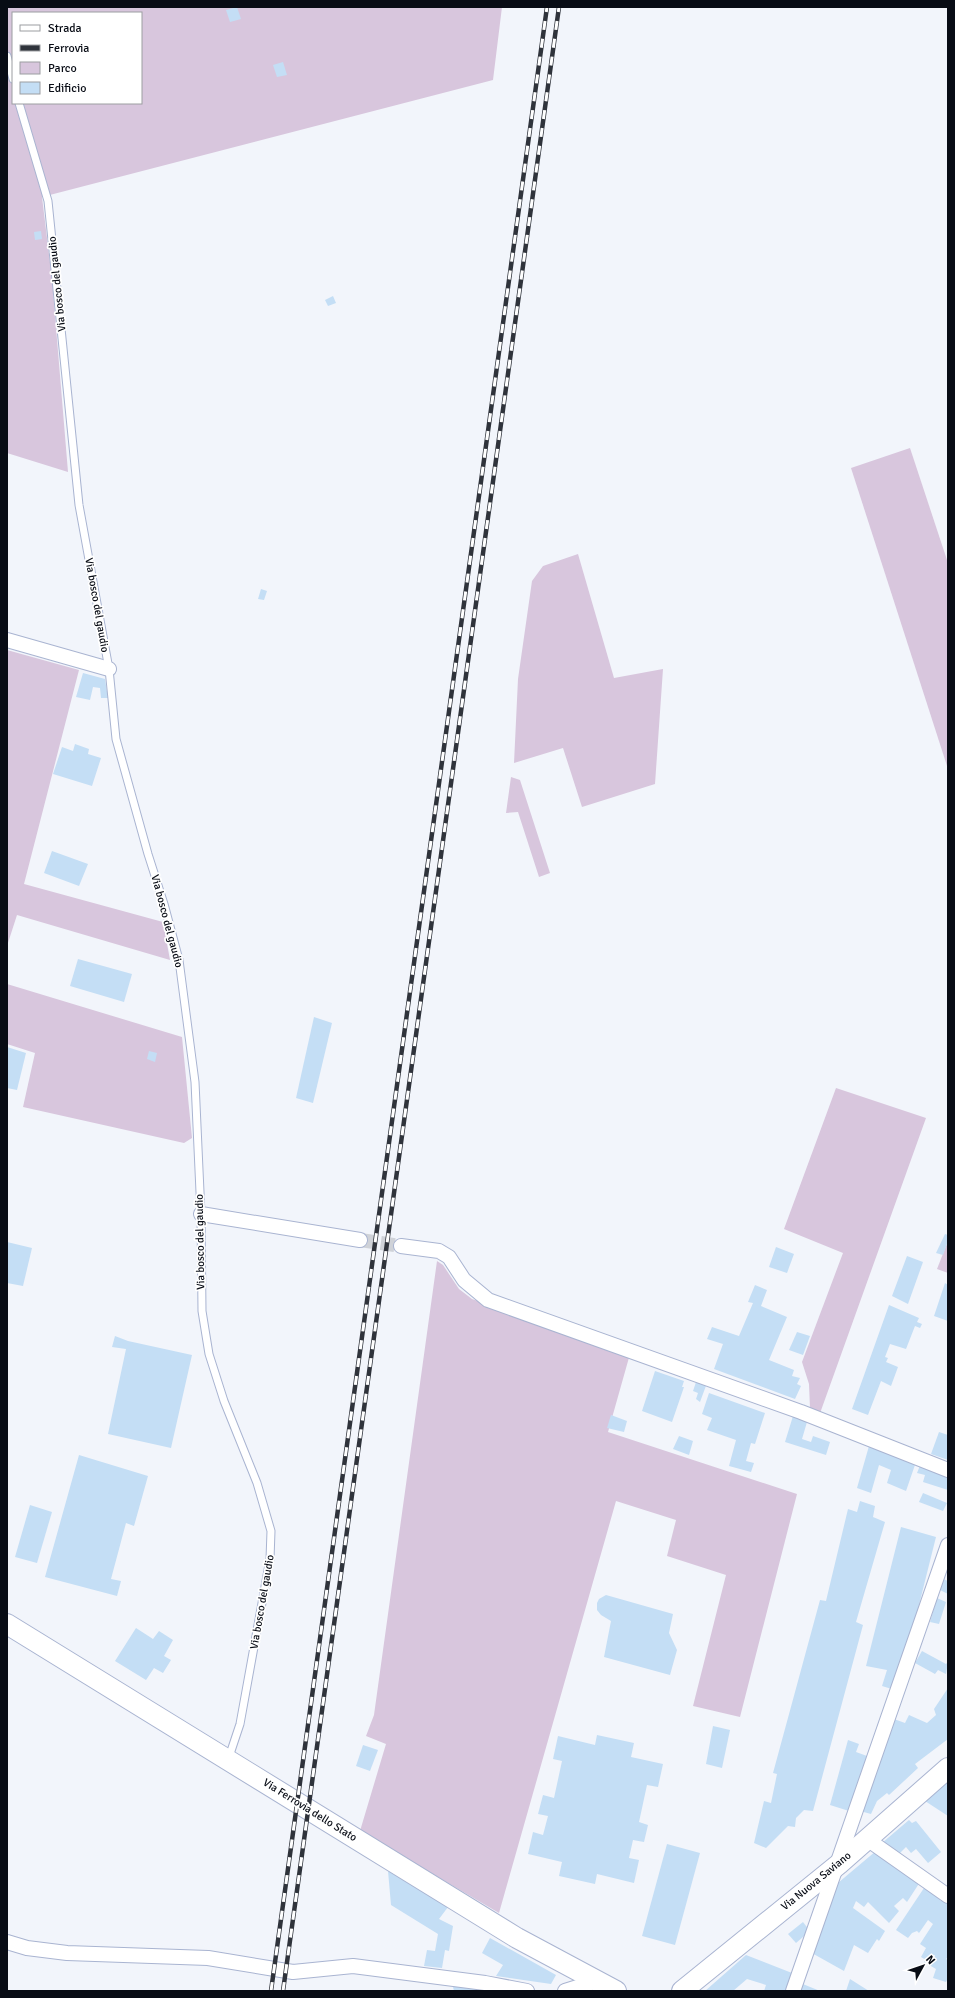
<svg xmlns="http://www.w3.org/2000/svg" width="955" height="1998" font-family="Signika,sans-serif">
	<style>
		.green { fill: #d8c6dd; fill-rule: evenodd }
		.building { fill: #c4def5 }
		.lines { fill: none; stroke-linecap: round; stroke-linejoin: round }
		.minor-tunnel { stroke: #cfd2d8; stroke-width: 14; stroke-dasharray: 14 7; stroke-linecap: butt }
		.service-casing { stroke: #a9b4d1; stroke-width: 9 }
		.minor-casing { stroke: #a9b4d1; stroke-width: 16 }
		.secondary-casing { stroke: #a9b4d1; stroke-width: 22 }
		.service { stroke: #fff; stroke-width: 7 }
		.minor { stroke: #fff; stroke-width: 14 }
		.secondary { stroke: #fff; stroke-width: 20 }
		.rail-casing { stroke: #2f333b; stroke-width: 4.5 }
		.rail { stroke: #fff; stroke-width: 3; stroke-dasharray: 9; stroke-linecap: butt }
		.labels { text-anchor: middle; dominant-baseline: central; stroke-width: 3.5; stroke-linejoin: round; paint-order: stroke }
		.street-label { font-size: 11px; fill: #080c15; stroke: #fff }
	</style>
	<rect width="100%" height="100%" fill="#f2f5fb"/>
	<g class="green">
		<path d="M7 7H502L493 80 42 197 52 279 68 472 7 453ZM13 13H141V103H13Z"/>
		<path d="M910 448 948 563V769L851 468Z"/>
		<path d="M578 554 614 678 663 669 655 784 582 807 563 748 514 763 518 679 532 581 543 566Z"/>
		<path d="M7 650 79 670 24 884 163 922 170 960 17 915 7 946Z"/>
		<path d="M511 777 520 780 550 873 539 877 518 812 506 813Z"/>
		<path d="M7 984 182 1037 192 1138 184 1143 23 1107 35 1053 7 1044Z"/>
		<path d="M836 1088 926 1118 819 1416 812 1412 810 1408 809 1384 802 1362 843 1253 784 1229Z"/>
		<path d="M948 1241V1273L937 1269Z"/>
		<path d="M437 1261 443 1265 459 1289 472 1299 630 1354 608 1432 797 1494 740 1717 693 1706 726 1575 667 1556 676 1520 616 1501 499 1913 360 1831 386 1744 366 1736 374 1715Z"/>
	</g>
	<g class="building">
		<path d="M237 7 241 19 230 22 226 10Z"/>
		<path d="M283 62 287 75 277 77 273 65Z"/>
		<path d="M41 231 42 239 35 240 34 232Z"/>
		<path d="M333 296 336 303 328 306 325 300Z"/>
		<path d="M261 589 267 591 264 600 258 599Z"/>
		<path d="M83 673 105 679 108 698H101L100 688 93 687 90 700 76 697Z"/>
		<path d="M75 744 89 749 88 754 101 758 92 786 53 774 62 747 73 751Z"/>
		<path d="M52 851 88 864 79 886 44 873Z"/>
		<path d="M78 959 132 974 124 1002 70 986Z"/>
		<path d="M314 1017 332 1023 313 1103 296 1098Z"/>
		<path d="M7 1047 26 1053 17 1090 7 1088Z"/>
		<path d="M149 1051 157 1053 155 1062 147 1059Z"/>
		<path d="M945 1234 948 1235V1241L943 1255 936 1253Z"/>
		<path d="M7 1242 32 1248 23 1286 7 1283Z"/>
		<path d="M776 1247 794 1254 787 1273 769 1267Z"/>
		<path d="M907 1256 923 1262 908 1304 892 1296Z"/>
		<path d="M945 1283 948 1285V1321L934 1316Z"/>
		<path d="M755 1285 767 1290 761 1306 787 1317 769 1360 794 1370 792 1376 800 1378 797 1384 801 1386 795 1399 714 1369 723 1344 707 1339 712 1327 739 1336 753 1303 748 1302Z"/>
		<path d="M889 1305 919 1318 917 1322 922 1324 920 1328 915 1326 906 1349 890 1344 885 1357 888 1358 886 1362 898 1367 891 1386 881 1381 868 1415 852 1409Z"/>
		<path d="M797 1332 810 1336 803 1355 789 1350Z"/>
		<path d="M115 1336 128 1341 192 1355 171 1448 108 1434 126 1349 112 1347Z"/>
		<path d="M655 1371 684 1381 682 1387H684L672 1422 642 1411Z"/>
		<path d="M696 1382 707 1383 700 1402 696 1399 698 1393 693 1391Z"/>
		<path d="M709 1393 765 1413 755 1444 751 1443 746 1461 754 1463 751 1472 729 1466 736 1440 707 1430 712 1418 702 1414Z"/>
		<path d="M611 1415 627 1421 624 1432 607 1428Z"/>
		<path d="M793 1416 807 1422 802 1439 811 1442 813 1436 830 1442 826 1455 785 1442Z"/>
		<path d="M939 1432 948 1435V1460L931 1454Z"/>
		<path d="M679 1436 693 1441 689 1455 673 1449Z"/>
		<path d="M869 1446 916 1462 906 1491 887 1483 891 1470 879 1465 871 1493 857 1488Z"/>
		<path d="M79 1455 148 1476 134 1526 126 1523 111 1579 121 1581 117 1596 45 1577Z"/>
		<path d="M921 1463 948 1472V1490L923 1482 925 1475 917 1473Z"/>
		<path d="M923 1493 947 1503 943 1511 919 1502Z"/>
		<path d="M860 1501 875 1506 873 1517 885 1522 856 1622 863 1625 813 1811 804 1810 796 1818 795 1827 788 1826 766 1848 754 1843 764 1801 771 1803 777 1774 773 1773 820 1600 826 1601 848 1509 857 1512Z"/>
		<path d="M30 1505 52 1512 37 1563 15 1557Z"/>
		<path d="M901 1527 936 1537 902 1673 895 1690 882 1686 887 1670 866 1666Z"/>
		<path d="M943 1579 948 1581V1594L940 1590Z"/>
		<path d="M606 1595 673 1614 669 1633 677 1650 670 1675 604 1657 611 1621 601 1615 597 1610V1603L599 1599Z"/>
		<path d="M937 1598 946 1602 939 1624 930 1622Z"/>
		<path d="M136 1628 153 1639 159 1631 173 1640 164 1656 171 1660 163 1673 154 1668 146 1680 115 1661Z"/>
		<path d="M922 1651 946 1664 948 1662 946 1674 938 1670 935 1674 915 1663Z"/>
		<path d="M948 1688V1739L915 1764 918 1768 889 1795 887 1793 877 1801 871 1814 860 1811 894 1719 905 1723 909 1715 927 1723 936 1715 934 1709Z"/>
		<path d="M713 1726 730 1730 722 1768 706 1764Z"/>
		<path d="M597 1735 634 1743 631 1757 663 1764 658 1787 647 1785 639 1822 648 1825 644 1842 633 1840 629 1858 639 1860 634 1883 597 1874 595 1884 559 1876 562 1862 528 1854 533 1832 543 1835 548 1816 538 1814 543 1795 554 1798 562 1761 553 1759 558 1736 595 1745Z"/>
		<path d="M848 1740 859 1744 856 1752 867 1756 849 1811 830 1805Z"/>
		<path d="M363 1745 378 1750 370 1771 356 1766Z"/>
		<path d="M948 1782V1816L925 1801Z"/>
		<path d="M909 1820 912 1823 916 1821 941 1852 928 1863 916 1849 911 1853 906 1847 898 1855 882 1843Z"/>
		<path d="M667 1844 700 1853 675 1945 642 1936Z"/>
		<path d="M876 1851 922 1879 907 1902 903 1898 894 1906 899 1911 889 1923 868 1902 864 1907 856 1901 853 1908 885 1931 879 1941 877 1939 868 1953 854 1945 844 1971 810 1952 832 1888Z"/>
		<path d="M388 1871 448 1907 439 1919 453 1926 449 1951 445 1950 442 1968 424 1966 427 1950 435 1951 438 1934 391 1905Z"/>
		<path d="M926 1885 941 1901 943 1899 948 1903V1957L946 1959 948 1960V1978L946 1982 933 1978 936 1969 924 1962 926 1960 921 1957 926 1948 920 1944 933 1924 928 1920 919 1933 917 1931 912 1933 908 1938 896 1930Z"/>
		<path d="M803 1922 810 1931 796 1943 788 1934Z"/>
		<path d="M490 1938 556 1975 551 1984 496 1976 503 1965 482 1953Z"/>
		<path d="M746 1955 792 1973 786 1991H764L766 1985 747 1979 733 1991H705Z"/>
		<path d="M850 1979 869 1991H846Z"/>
		<path d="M798 1982 820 1991H795Z"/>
		<path d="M471 1985 497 1991H454L453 1987Z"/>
	</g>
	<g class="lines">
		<path class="minor-tunnel" d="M360 1240 401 1246"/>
		<defs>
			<g id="service">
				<path d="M7 56 13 79"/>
				<path d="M19 103 48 201 79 505 109 669 116 739 148 854 164 904 179 960 195 1082 201 1214 202 1311 209 1354 224 1401 257 1483 271 1531 270 1559 240 1724 228 1760"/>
			</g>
			<g id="minor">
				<path d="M7 640 109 669"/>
				<path d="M201 1214 360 1240"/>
				<path d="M401 1246 439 1251 449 1257 464 1280 488 1300 801 1412 948 1470"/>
				<path d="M867 1839 948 1896"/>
				<path d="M7 1942 27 1948 67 1953 208 1958 293 1972 353 1966 485 1983 527 1991"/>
				<path d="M565 1991 597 1981"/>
				<path d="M793 1991 948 1545"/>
			</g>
			<g id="secondary">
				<path d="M7 1624 517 1938 616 1991"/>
				<path d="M682 1991 839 1864 948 1768"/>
			</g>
		</defs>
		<use href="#service" class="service-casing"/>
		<use href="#minor" class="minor-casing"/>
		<use href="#secondary" class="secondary-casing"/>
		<use href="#service" class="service"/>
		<use href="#minor" class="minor"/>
		<use href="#secondary" class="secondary"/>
		<defs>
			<g id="rail">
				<path d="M271 1991 547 7"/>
				<path d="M283 1991 559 7"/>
			</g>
		</defs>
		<use href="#rail" class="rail-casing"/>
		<use href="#rail" class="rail"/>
	</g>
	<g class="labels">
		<g class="street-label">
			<text transform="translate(57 284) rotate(-96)">Via bosco del gaudio</text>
			<text transform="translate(97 605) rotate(80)">Via bosco del gaudio</text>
			<text transform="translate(167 921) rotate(75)">Via bosco del gaudio</text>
			<text transform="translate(200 1242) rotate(-91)">Via bosco del gaudio</text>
			<text transform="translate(262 1602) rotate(-80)">Via bosco del gaudio</text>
			<text transform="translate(310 1810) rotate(32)">Via Ferrovia dello Stato</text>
			<text transform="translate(816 1881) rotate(-39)">Via Nuova Saviano</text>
		</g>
	</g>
	<rect width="955" height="1998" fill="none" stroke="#080c15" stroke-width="16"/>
	<rect x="12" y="12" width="130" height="92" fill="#ffffff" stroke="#9c9ea1"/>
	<rect x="20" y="25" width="20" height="6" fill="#ffffff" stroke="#9c9ea1"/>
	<text x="48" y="32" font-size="12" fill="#080c15">Strada</text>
	<rect x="20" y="45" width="20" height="6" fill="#2f333b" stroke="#9c9ea1"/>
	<text x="48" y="52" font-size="12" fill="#080c15">Ferrovia</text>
	<rect x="20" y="62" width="20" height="12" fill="#d8c6dd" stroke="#9c9ea1"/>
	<text x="48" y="72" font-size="12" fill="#080c15">Parco</text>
	<rect x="20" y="82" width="20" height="12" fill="#c4def5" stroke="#9c9ea1"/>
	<text x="48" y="92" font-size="12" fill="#080c15">Edificio</text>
	<g transform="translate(923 1966) rotate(50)" stroke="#ffffff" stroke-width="3" paint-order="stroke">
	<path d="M0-3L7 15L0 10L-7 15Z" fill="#080c15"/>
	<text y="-6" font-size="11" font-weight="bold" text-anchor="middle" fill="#080c15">N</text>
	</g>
</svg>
